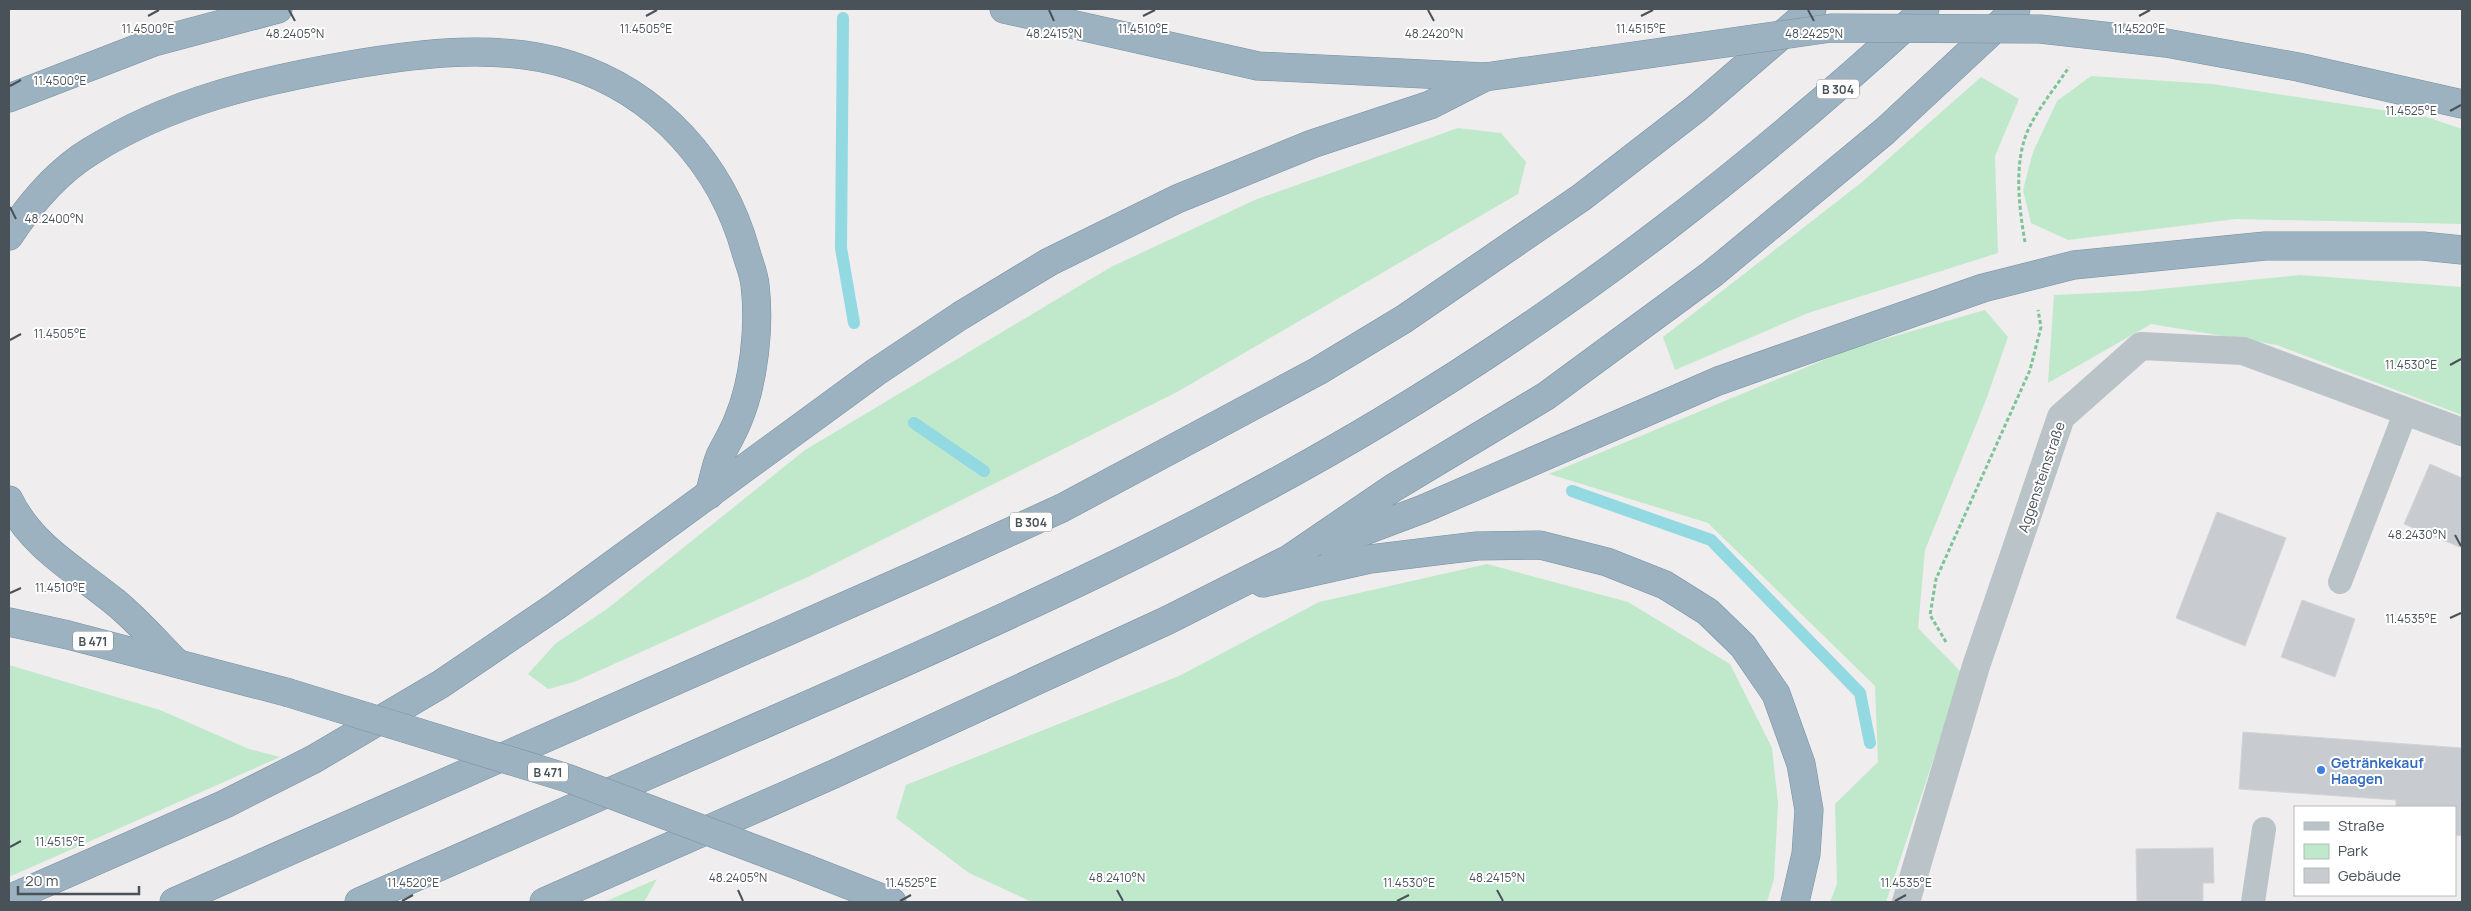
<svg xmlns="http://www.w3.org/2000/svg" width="2471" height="911" font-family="Manrope,sans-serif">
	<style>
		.green { fill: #c0e9cb }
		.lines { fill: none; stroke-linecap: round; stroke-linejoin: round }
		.stream { stroke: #92d9e1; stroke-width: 12 }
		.building { fill: #c8cbcf; stroke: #d2d4d8 }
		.trunk-casing { stroke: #7590a2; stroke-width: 29 }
		.path { stroke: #7cc398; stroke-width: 3; stroke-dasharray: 4 2.5; stroke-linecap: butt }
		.service { stroke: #bac3c8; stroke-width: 24 }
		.minor { stroke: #bac3c8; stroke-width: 28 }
		.trunk { stroke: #9db2c0; stroke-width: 28 }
		.trunk-bridge-casing { stroke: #7590a2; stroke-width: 29; stroke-linecap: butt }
		.trunk-bridge { stroke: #9db2c0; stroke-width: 28 }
		.ticks { fill: none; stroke: #485258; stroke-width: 2 }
		.shop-dot { fill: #3f7fe0; stroke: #fff; stroke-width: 2 }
		.labels { text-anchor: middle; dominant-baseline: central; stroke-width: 4; stroke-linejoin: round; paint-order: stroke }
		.shield { fill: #fff; stroke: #7f868a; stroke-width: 1 }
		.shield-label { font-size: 12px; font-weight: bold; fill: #485258 }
		.street-label { font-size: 14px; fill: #485258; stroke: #fff }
		.shop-label { font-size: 14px; font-weight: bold; fill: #366cbe; stroke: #fff; text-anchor: start }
		.ticks-label { font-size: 12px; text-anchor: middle; fill: #485258; stroke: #fff; stroke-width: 4; stroke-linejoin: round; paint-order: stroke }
	</style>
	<rect width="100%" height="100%" fill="#efeded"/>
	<g class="green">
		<path d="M2091 76 2212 84 2427 117 2462 129V224L2236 219 2068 240 2031 223 2023 190 2033 152 2057 101Z"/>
		<path d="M1981 77 2019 99 1995 156 1998 253 1808 313 1675 370 1663 337 1862 182Z"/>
		<path d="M1458 128 1501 133 1526 162 1518 194 1177 392 810 576 574 682 548 689 528 674 555 644 607 609 805 450 1111 267 1257 199Z"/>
		<path d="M2300 275 2462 287V415L2277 345 2151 324 2048 383 2054 295 2140 291Z"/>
		<path d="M1985 310 2008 337 1986 400 1925 550 1918 628 1962 673 1886 902H1830L1837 884 1835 804 1878 762 1875 686 1708 523 1549 474 1850 349Z"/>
		<path d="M1487 564 1628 602 1730 664 1772 748 1778 803 1774 879 1767 902H1032L969 873 896 818 906 785 1179 676 1319 602Z"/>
		<path d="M9 665 160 710 249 749 280 757 9 877Z"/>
		<path d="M657 879 644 902H604Z"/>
	</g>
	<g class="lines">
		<g class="stream">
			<path d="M843 18 841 248 854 323"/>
			<path d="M914 423 984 471"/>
			<path d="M1572 491 1711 540 1860 693 1870 743"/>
		</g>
	</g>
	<g class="building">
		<path d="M2430 464 2462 478V548L2404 524Z"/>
		<path d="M2217 512 2286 538 2245 646 2176 618Z"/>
		<path d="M2302 600 2355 619 2335 677 2281 657Z"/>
		<path d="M2243 732 2462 748V836L2455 835V807H2396V800L2239 789Z"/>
		<path d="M2213 848 2214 883H2203V902H2137L2136 849Z"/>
	</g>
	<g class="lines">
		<defs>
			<g id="trunk">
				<path d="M1004 9 1258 66 1485 77 1592 62"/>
				<path d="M2166 43 2298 67 2462 104"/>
				<path d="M9 98 154 42 278 9"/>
				<path d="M9 236C30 204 58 171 91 151 171 101 259 81 350 65 421 53 500 43 570 65 658 93 722 165 746 252 749 263 754 274 755 285 760 326 754 382 738 420 733 433 726 444 720 456 715 468 713 482 709 495"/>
				<path d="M9 500C32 547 76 570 115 602 137 620 156 642 176 662"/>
				<path d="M1330 544 1423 509 1718 381 1983 288 2074 265 2265 246H2423L2462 250"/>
				<path d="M1263 583 1370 559 1477 546 1540 545 1607 562 1665 585 1708 612 1743 646 1776 694 1801 764 1809 810 1806 854 1795 902"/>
				<path d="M9 622 68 635 286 692"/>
				<path d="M805 868 892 902"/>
				<path d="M9 899 225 804 314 759 441 684 556 606 876 372 960 316 1049 262 1177 199 1312 144 1430 105 1485 77"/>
				<path d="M174 902 922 572 1062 508 1318 371 1404 319 1582 197 1697 108 1812 9"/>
				<path d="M359 902C509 836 659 770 810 704 1004 619 1199 531 1382 421 1580 302 1755 165 1925 9"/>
				<path d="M544 902 834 774 1168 620 1289 559 1393 488 1546 396 1712 274 1885 131 2016 9"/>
			</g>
		</defs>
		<use href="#trunk" class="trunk-casing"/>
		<g class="path">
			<path d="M2025 242C2019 208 2013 161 2029 128 2039 107 2056 87 2069 67"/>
			<path d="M1946 642 1930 615 1936 579 2030 370 2041 327 2038 310"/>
		</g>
		<g class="service">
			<path d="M2340 582 2406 411"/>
			<path d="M2253 902 2264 829"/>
		</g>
		<path class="minor" d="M1906 902 1976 666 2061 417 2141 346 2243 351 2462 432"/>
		<use href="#trunk" class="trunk"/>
		<defs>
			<g id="trunk-bridge">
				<path d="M1592 62 1831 28 2040 29 2166 43"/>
				<path d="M286 692 567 778 805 868"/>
			</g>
		</defs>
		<use href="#trunk-bridge" class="trunk-bridge-casing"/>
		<use href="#trunk-bridge" class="trunk-bridge"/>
	</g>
	<path class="ticks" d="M289 10 295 21M1049 10 1054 21M1428 10 1434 21M1808 10 1814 21M148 16 159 10M646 16 657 10M1143 16 1155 10M1641 16 1653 10M2139 16 2150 10M10 86 21 80M2450 111 2461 105M10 207 16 219M10 340 21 334M2450 365 2461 359M2455 535 2461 546M10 593 21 588M2450 618 2461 613M10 847 21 841M738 890 743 901M1117 890 1123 901M1497 890 1503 901M402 901 413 895M900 901 911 895M1397 901 1409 895M1895 901 1906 895"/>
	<circle class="shop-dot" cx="2321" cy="770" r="5"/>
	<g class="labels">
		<g class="shield">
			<rect x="1817" y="79.5" width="42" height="19" rx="4"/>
			<rect x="1010" y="512.5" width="42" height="19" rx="4"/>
			<rect x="73" y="631.5" width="40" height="19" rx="4"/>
			<rect x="528" y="762.5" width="40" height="19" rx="4"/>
		</g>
		<g class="shield-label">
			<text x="1838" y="89">B 304</text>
			<text x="1031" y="522">B 304</text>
			<text x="93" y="641">B 471</text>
			<text x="548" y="772">B 471</text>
		</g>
		<g class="street-label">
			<text transform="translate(2041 477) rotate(-71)">Aggensteinstraße</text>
		</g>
		<g class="shop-label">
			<text x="2331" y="762">Getränkekauf<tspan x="2331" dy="16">Haagen</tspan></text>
		</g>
	</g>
	<g class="ticks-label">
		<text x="148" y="33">11.4500°E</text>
		<text x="646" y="33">11.4505°E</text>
		<text x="1143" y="33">11.4510°E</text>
		<text x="1641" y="33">11.4515°E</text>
		<text x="2139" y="33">11.4520°E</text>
		<text x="295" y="38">48.2405°N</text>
		<text x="1054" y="38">48.2415°N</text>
		<text x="1434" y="38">48.2420°N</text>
		<text x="1814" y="38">48.2425°N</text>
		<text x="60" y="85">11.4500°E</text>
		<text x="2411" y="115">11.4525°E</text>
		<text x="54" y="223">48.2400°N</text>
		<text x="60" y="338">11.4505°E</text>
		<text x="2411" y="369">11.4530°E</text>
		<text x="2417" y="539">48.2430°N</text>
		<text x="60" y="592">11.4510°E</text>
		<text x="2411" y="623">11.4535°E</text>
		<text x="60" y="846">11.4515°E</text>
		<text x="738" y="882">48.2405°N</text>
		<text x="1117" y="882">48.2410°N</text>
		<text x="1497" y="882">48.2415°N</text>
		<text x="413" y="887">11.4520°E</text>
		<text x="911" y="887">11.4525°E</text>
		<text x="1409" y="887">11.4530°E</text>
		<text x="1906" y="887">11.4535°E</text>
	</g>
	<rect width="2471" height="911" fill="none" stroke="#485258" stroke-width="20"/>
	<rect x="2294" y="806" width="162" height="90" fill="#ffffff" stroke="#b6babc"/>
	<rect x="2304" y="822" width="25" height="8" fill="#bac3c8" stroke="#b6babc"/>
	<text x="2338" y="831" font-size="15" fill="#485258">Straße</text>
	<rect x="2304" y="844" width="25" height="15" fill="#c0e9cb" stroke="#b6babc"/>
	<text x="2338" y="856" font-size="15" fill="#485258">Park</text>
	<rect x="2304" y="868" width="25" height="15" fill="#c8cbcf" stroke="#b6babc"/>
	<text x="2338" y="881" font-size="15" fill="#485258">Gebäude</text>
	<path d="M18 886v8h121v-8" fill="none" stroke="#485258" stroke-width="2.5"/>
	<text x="25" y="886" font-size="15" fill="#485258" stroke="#ffffff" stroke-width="4" paint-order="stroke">20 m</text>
</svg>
